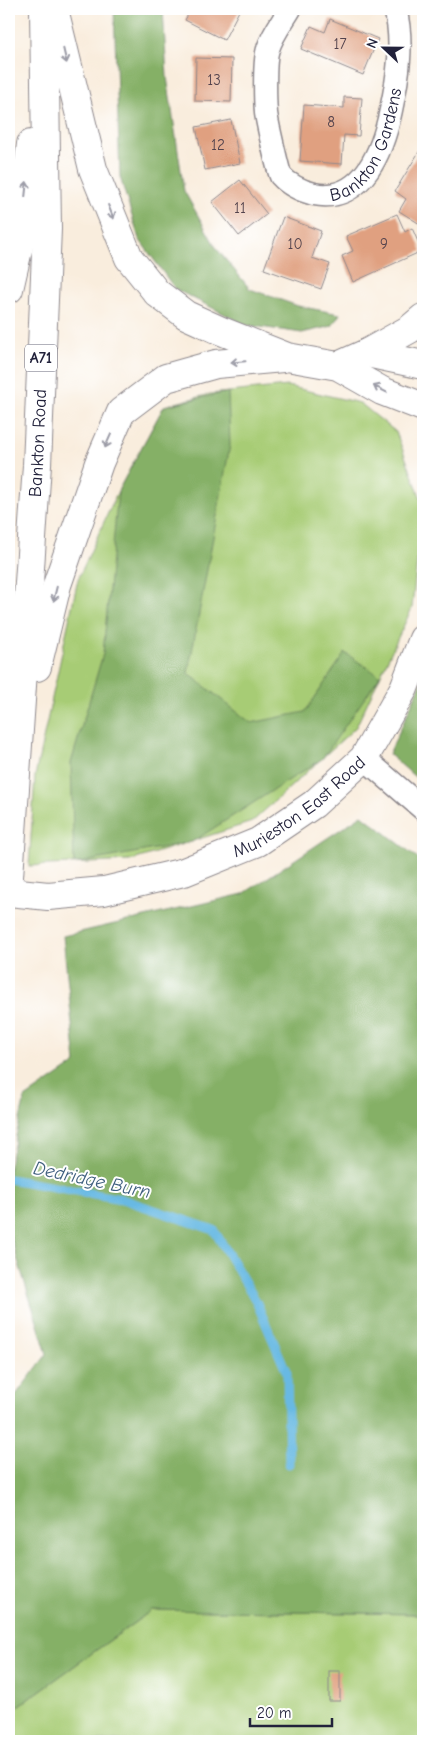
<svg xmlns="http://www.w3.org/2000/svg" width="432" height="1750" font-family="'Comic Neue',sans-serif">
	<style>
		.green { fill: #a7cc75; stroke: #647758 }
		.forest { fill: #85b066; stroke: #546950 }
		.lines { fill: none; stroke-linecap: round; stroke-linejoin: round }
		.stream { stroke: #67b9e3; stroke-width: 9 }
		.building { fill: #e0a080 }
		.minor-casing { stroke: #8e888c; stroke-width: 25 }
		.tertiary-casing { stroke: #8e888c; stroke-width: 30 }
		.primary-casing { stroke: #8e888c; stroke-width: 30 }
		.minor { stroke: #fff; stroke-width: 22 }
		.tertiary { stroke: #fff; stroke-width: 28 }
		.primary { stroke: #fff; stroke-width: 28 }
		.oneway { stroke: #9c9ca7 }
		.labels { text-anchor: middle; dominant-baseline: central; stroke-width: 4; stroke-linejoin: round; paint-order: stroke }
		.number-label { font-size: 15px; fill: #52424c }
		.shield { fill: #fff; stroke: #646476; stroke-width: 1 }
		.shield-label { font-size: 16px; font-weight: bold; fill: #22223b }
		.street-label { font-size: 18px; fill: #22223b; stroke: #fff }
		.water-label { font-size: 19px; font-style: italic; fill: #3e5e7e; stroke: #fff }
	</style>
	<rect width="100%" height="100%" fill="#fff"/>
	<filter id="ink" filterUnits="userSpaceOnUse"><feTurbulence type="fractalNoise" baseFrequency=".02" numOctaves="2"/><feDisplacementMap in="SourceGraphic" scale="10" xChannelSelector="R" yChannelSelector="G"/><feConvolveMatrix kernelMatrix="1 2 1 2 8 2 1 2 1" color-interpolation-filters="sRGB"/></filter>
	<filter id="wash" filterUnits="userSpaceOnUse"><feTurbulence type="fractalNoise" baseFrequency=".0096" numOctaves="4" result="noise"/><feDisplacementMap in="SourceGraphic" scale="20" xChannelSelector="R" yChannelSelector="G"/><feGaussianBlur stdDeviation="1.12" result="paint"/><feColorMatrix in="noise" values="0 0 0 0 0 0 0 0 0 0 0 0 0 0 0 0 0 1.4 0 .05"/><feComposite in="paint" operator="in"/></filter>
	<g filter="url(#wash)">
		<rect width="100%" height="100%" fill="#f9eddd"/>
		<g class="green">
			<path d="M287 386 360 403 396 432 423 504 412 608 356 727 252 822 130 861 29 866 35 776 78 579 118 491 164 406 210 394Z"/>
			<path d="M152 1610 423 1614V1741H9V1713Z"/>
		</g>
		<g class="forest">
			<path d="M114 9H163L167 77 184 191 217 249 250 289 298 306 340 314 332 326 302 333 246 325 175 289 139 239 120 177Z"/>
			<path d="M228 392 230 445 188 673 251 723 305 712 345 653 380 676 322 759 192 842 74 864 71 763 103 654 118 491 164 406Z"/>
			<path d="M423 679V784L389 754Z"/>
			<path d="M362 815 423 862V1614L152 1610 9 1713V1404L47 1354 9 1232V1165L25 1098 76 1063 63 936 243 894Z"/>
		</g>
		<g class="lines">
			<path class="stream" d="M9 1179 122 1199 214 1230 256 1301 287 1373 289 1464"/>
		</g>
		<g id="blocks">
			<g class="building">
				<path d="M191 9H240L224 40 185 20Z"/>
				<path d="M330 19 378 39 363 75 301 49 311 26 325 32Z"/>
				<path d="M196 58 232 59 231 102 195 101Z"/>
				<path d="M344 97 362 98 359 136 344 135 342 164 300 161 304 105 344 108Z"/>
				<path d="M231 120 240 163 205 170 196 127Z"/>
				<path d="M422 147 423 219 420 224 399 211 406 199 395 191Z"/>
				<path d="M240 180 267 214 239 236 212 202Z"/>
				<path d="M397 214 405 232 412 228 422 251 353 282 342 256 353 251 346 236Z"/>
				<path d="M283 217 321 231 312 258 330 264 321 289 264 269Z"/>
				<rect x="329" y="1671" width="11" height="30"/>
			</g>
		</g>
	</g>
	<g filter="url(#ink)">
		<use href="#blocks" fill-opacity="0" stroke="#8e888c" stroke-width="1"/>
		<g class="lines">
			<defs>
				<g id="minor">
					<path id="s1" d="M290 9C283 21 272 35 268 49 264 60 265 100 266 113 267 121 278 171 281 176 290 186 302 191 314 194 363 204 383 149 391 110 398 78 404 41 395 9"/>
					<path d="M364 758 423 809"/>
				</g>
				<g id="tertiary">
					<path id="s2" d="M9 892 48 896 104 891 184 872 258 842 314 804 364 758 404 688 423 639"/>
				</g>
				<g id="primary">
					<path d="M54 9 93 169 129 258 157 293 186 315 219 330 287 357 338 366 382 391 423 407"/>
					<path d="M9 289 20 241 31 144"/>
					<path d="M367 353 410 329 423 318"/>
					<path d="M338 366 367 353 423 365"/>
					<path d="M37 667 57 585 99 463 121 412 166 378 216 364 283 358"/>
					<path id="s3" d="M9 877 37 465 47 229 44 9"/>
				</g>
			</defs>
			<use href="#minor" class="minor-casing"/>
			<use href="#tertiary" class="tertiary-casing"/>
			<use href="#primary" class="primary-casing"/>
			<use href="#minor" class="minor"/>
			<use href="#tertiary" class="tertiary"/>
			<use href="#primary" class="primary"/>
		</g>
		<defs><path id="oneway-shaft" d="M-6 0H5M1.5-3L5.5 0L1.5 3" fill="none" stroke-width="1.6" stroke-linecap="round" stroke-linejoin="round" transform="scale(1.25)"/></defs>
		<g class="oneway">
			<use href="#oneway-shaft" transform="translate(65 56) rotate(77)"/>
			<use href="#oneway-shaft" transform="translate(26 189) rotate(-84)"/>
			<use href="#oneway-shaft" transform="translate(111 212) rotate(68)"/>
			<use href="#oneway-shaft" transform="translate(238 362) rotate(175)"/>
			<use href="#oneway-shaft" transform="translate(380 389) rotate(-153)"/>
			<use href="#oneway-shaft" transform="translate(108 441) rotate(114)"/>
			<use href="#oneway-shaft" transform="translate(55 594) rotate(104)"/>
		</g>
	</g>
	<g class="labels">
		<g class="number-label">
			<text x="340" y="44">17</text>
			<text x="214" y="80">13</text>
			<text x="331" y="122">8</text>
			<text x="218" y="145">12</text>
			<text x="240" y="208">11</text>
			<text x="295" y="244">10</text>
			<text x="384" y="244">9</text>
		</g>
		<rect class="shield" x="25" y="344.5" width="32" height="27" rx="4"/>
		<g class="shield-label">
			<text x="41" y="358">A71</text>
		</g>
		<g class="street-label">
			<text stroke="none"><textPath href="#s1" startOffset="296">Bankton Gardens</textPath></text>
			<text stroke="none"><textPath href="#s3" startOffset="435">Bankton Road</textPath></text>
			<text stroke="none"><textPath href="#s2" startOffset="311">Murieston East Road</textPath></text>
		</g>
		<g class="water-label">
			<text transform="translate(92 1180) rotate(12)">Dedridge Burn</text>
		</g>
	</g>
	<rect width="432" height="1750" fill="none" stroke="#fff" stroke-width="30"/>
	<g transform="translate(384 48) rotate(292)" stroke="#ffffff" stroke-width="4" paint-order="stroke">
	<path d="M0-4L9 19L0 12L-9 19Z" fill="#22223b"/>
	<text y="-8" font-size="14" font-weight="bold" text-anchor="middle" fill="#22223b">N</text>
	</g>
	<path d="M250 1718v8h82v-8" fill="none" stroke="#22223b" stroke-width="2.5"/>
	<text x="257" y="1718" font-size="15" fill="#22223b" stroke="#ffffff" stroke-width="4" paint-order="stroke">20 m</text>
</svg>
